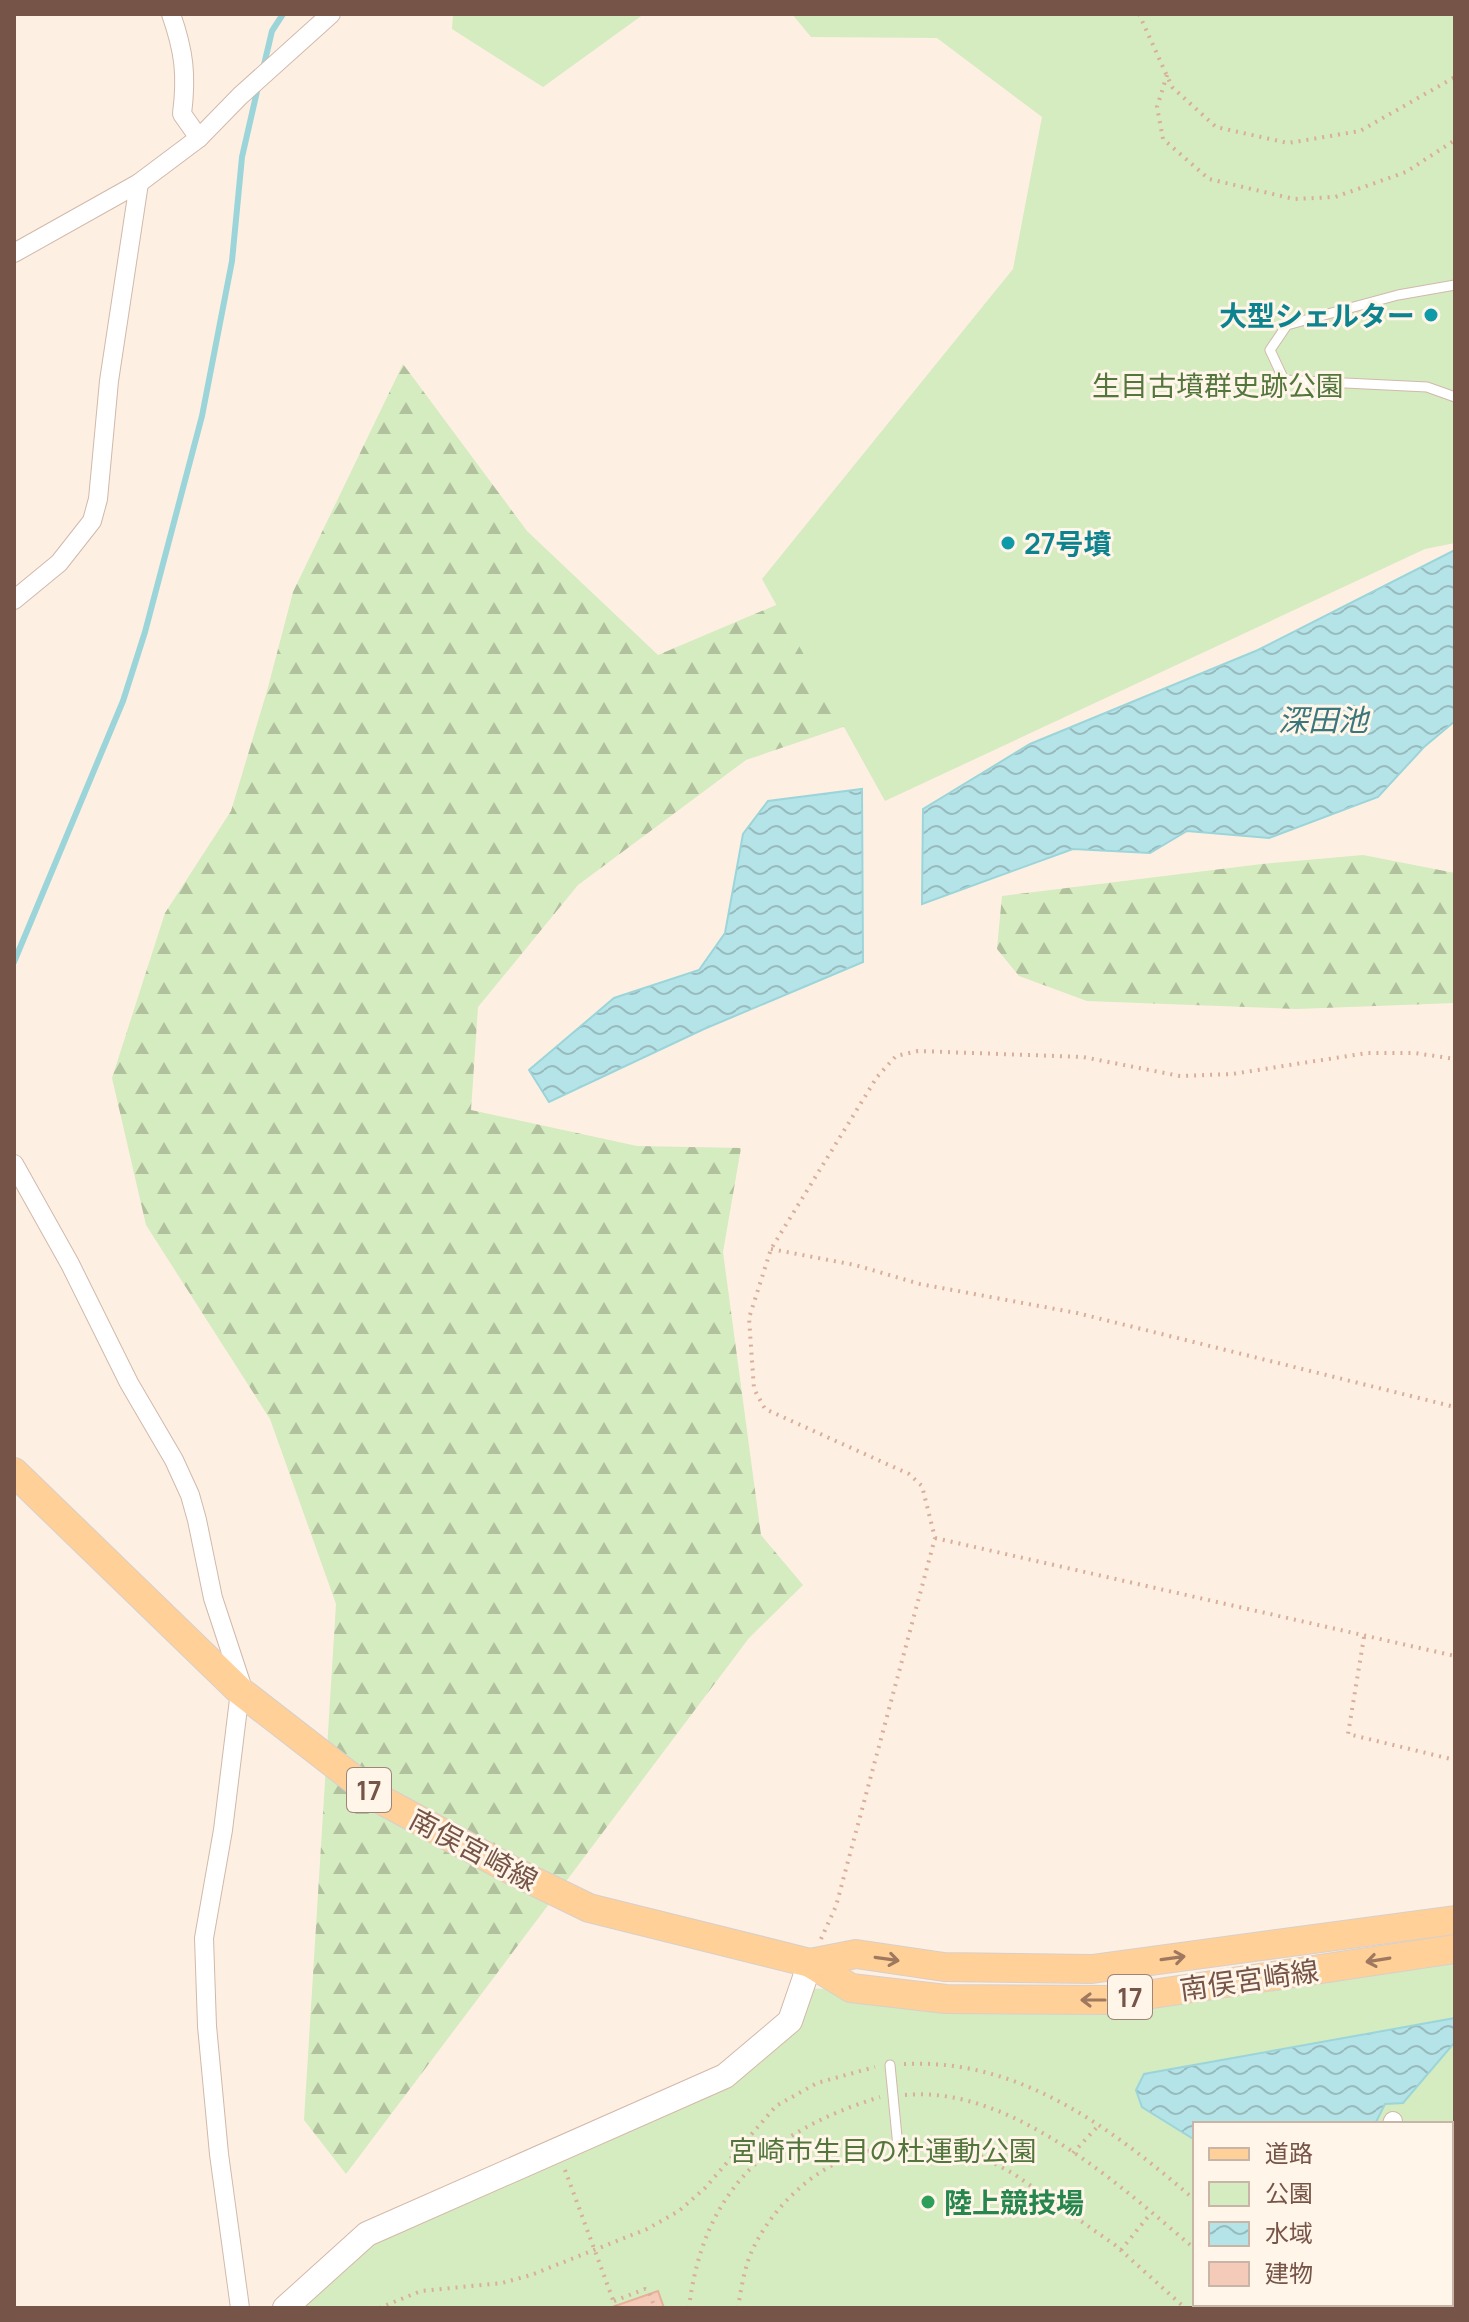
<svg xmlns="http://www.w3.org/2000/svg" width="1469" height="2322" font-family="Manrope,'Noto Sans JP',sans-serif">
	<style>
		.forest { fill: url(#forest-firs) }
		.green { fill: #d5ebc0 }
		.water { fill: url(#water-waves); stroke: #9bd5da; stroke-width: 2 }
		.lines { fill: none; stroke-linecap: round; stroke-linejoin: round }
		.stream { stroke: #9bd5da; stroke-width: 6 }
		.building { fill: #f4cbb8; stroke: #e7b098; stroke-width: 2 }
		.lane-casing { stroke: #d1b9ab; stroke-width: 11 }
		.street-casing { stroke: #d1b9ab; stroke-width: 20 }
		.secondary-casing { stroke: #d4b8a8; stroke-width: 26 }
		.primary-casing { stroke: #d9cfcb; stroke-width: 30 }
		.path { stroke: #d9ae9b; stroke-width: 4; stroke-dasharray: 2 6; stroke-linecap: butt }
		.lane { stroke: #fff; stroke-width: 9 }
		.street { stroke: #fff; stroke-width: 18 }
		.secondary { stroke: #fff; stroke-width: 24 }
		.primary { stroke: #ffd097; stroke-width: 28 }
		.oneway { stroke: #9f795f }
		.culture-dot { fill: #0f9aa8; stroke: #fff5e9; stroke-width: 3 }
		.leisure-dot { fill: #2e9e5b; stroke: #fff5e9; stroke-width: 3 }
		.labels { text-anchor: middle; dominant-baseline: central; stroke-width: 6; stroke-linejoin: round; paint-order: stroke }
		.shield { fill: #fff5e9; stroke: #9f8478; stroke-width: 2 }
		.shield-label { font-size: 26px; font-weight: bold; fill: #765447 }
		.culture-label { font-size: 28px; font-weight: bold; fill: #0d838f; stroke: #fff5e9; text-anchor: end }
		.park-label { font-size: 28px; fill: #52763c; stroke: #fff5e9 }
		.street-label { font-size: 28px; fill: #765447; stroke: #fff5e9 }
		.leisure-label { font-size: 28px; font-weight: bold; fill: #27864d; stroke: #fff5e9; text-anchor: start }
		.water-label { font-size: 30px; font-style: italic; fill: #3a777c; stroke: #fff5e9 }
	</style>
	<defs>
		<pattern id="forest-firs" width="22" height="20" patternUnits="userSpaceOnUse" patternTransform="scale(2)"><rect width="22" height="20" fill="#d5ebc0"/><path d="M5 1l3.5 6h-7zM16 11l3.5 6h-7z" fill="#b1c19e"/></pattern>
		<pattern id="water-waves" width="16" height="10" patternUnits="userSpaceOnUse" patternTransform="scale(2)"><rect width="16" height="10" fill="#b5e4e8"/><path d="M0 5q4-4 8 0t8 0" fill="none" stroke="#98bbbe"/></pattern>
	</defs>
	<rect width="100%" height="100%" fill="#fdf0e2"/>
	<g class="forest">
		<path d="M403 364 527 531 658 655 880 561 1141 626 746 760 578 885 478 1007 471 1110 637 1146 741 1148 723 1252 761 1535 803 1585 749 1638 346 2174 304 2120 336 1604 270 1419 146 1225 112 1078 165 913 231 811 267 691 293 592Z"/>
		<path d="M1363 855 1455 873V1003L1297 1009 1087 1001 1019 976 997 949 1002 896 1262 864Z"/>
	</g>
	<g class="green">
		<path d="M453 14H644L543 87 452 29Z"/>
		<path d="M792 14H1455V543L1425 549 885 801 762 579 1013 269 1042 117 937 38 811 37Z"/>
		<path d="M1455 1949V2268L1451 2273V2124H1195V2304H1432L1431 2308H285L367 2234 725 2076 790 2021 802 1988 1112 2000Z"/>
	</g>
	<g class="water">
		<path d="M1455 550V721L1424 747 1378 797 1269 838 1187 831 1150 853 1073 849 922 904 923 809 1030 744 1258 650Z"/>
		<path d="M862 789 863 962 704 1029 549 1102 529 1070 614 998 699 970 725 933 743 834 768 801Z"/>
		<path d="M1455 2018V2042L1403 2103 1385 2104 1375 2124H1195V2140L1142 2107 1136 2090 1144 2074Z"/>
	</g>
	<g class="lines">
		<g class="stream">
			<path d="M263 69 272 31 283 14"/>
			<path d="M14 962 123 701 145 632 202 416 232 261 242 157 258 87"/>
		</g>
	</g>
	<path class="building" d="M658 2291 664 2308H616L615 2306Z"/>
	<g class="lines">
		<defs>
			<g id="lane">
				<path d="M1455 285 1398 295 1287 325 1270 350 1284 380 1427 387 1455 397"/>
				<path d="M890 2065 898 2147"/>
			</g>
			<g id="street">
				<path d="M171 14C184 51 187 75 182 114L199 138"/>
				<path d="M14 253 139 183 199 138 240 96 331 14"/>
				<path d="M14 600 59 563 92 521 98 499 109 381 139 183"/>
				<path d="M14 1164 70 1264 129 1383 174 1460 190 1495 197 1520 213 1598 241 1683 223 1830 204 1938 207 2026 219 2154 240 2308"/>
				<path d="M1392 2124 1393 2121"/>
			</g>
			<g id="secondary">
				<path d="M1451 2273 1455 2268"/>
				<path d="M285 2308 367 2234 725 2076 790 2021 810 1963"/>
				<path d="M1431 2308 1432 2304"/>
			</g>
			<g id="primary">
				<path d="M14 1472 240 1691 378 1798 513 1871 589 1908 810 1963 851 1988 946 1999 1112 2000 1455 1949"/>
				<path d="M810 1963 856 1954 944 1967 1092 1969 1455 1920"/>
			</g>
		</defs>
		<use href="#lane" class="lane-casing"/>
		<use href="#street" class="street-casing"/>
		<use href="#secondary" class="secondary-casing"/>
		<use href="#primary" class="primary-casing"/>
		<g class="path">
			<path d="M1139 14 1172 87 1216 127 1288 143 1360 131 1455 77"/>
			<path d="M1167 75 1157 107 1163 139 1209 179 1294 199 1335 197 1406 172 1455 140"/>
			<path d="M771 1249 855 1265 920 1284 1077 1313 1455 1407"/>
			<path d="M935 1538 1455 1656"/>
			<path d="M1364 1637 1348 1734 1455 1760"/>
			<path d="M821 1939 836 1906 935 1538 922 1486 909 1474 765 1409 754 1389 749 1318 771 1249 877 1077 896 1056 918 1051 1083 1057 1180 1076 1232 1074 1367 1053H1415L1455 1059"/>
			<path d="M904 2064C1020 2058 1111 2128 1195 2200"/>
			<path d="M905 2095C1011 2085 1119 2185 1195 2249"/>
			<path d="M910 2146 943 2148 979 2155 1014 2174 1115 2245 1185 2308"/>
			<path d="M1073 2153 1098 2126"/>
			<path d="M565 2170 616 2308"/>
			<path d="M1121 2250 1151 2213"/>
			<path d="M614 2301 645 2289 649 2292 655 2308"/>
			<path d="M1252 2304 1254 2308"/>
			<path d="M1300 2304 1303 2308"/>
			<path d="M379 2308 421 2291 502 2283 531 2275 647 2229 679 2211 705 2188 776 2106 817 2083 875 2067"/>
			<path d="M689 2308C703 2189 770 2131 880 2097"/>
			<path d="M738 2308C741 2289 744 2270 751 2253 774 2201 828 2154 885 2148"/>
		</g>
		<use href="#lane" class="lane"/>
		<use href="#street" class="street"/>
		<use href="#secondary" class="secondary"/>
		<use href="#primary" class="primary"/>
	</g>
	<defs><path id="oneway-shaft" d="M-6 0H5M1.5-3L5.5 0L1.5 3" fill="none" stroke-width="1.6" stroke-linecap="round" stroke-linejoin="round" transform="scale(2)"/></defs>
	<g class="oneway">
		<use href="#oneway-shaft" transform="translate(1173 1958) rotate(-8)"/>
		<use href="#oneway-shaft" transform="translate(887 1959) rotate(8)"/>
		<use href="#oneway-shaft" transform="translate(1378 1960) rotate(171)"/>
		<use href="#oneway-shaft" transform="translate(1093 2000) rotate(-180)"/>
	</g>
	<g class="culture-dot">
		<circle cx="1431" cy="315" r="8"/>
		<circle cx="1008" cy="543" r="8"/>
	</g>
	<circle class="leisure-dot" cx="928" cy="2202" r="8"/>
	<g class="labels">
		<g class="shield">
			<rect x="347" y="1768" width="44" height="44" rx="6"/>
			<rect x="1108" y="1975" width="44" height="44" rx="6"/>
		</g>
		<g class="shield-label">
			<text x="369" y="1790">17</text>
			<text x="1130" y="1997">17</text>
		</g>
		<g class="culture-label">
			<text x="1415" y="315">大型シェルター</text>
			<text x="1024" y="543" text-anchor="start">27号墳</text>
		</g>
		<g class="park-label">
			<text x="1218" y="385">生目古墳群史跡公園</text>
			<text x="883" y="2150">宮崎市生目の杜運動公園</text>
		</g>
		<g class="street-label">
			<text transform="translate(474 1849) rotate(28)">南俣宮崎線</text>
			<text transform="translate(1249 1979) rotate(-8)">南俣宮崎線</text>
		</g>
		<g class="leisure-label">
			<text x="944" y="2202">陸上競技場</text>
		</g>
		<g class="water-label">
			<text x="1323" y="719">深田池</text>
		</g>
	</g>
	<rect width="1469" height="2322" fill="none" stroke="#765447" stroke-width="32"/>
	<rect x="1193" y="2122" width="260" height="184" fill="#fff5e9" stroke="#c8b5a8" stroke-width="2"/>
	<rect x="1209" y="2148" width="40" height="12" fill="#ffd097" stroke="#c8b5a8" stroke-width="2"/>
	<text x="1265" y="2162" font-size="24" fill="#765447">道路</text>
	<rect x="1209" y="2182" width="40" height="24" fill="#d5ebc0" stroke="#c8b5a8" stroke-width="2"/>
	<text x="1265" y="2202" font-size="24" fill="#765447">公園</text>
	<rect x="1209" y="2222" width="40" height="24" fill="url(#water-waves)" stroke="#c8b5a8" stroke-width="2"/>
	<text x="1265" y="2242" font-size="24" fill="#765447">水域</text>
	<rect x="1209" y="2262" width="40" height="24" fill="#f4cbb8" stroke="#c8b5a8" stroke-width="2"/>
	<text x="1265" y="2282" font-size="24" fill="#765447">建物</text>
</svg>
